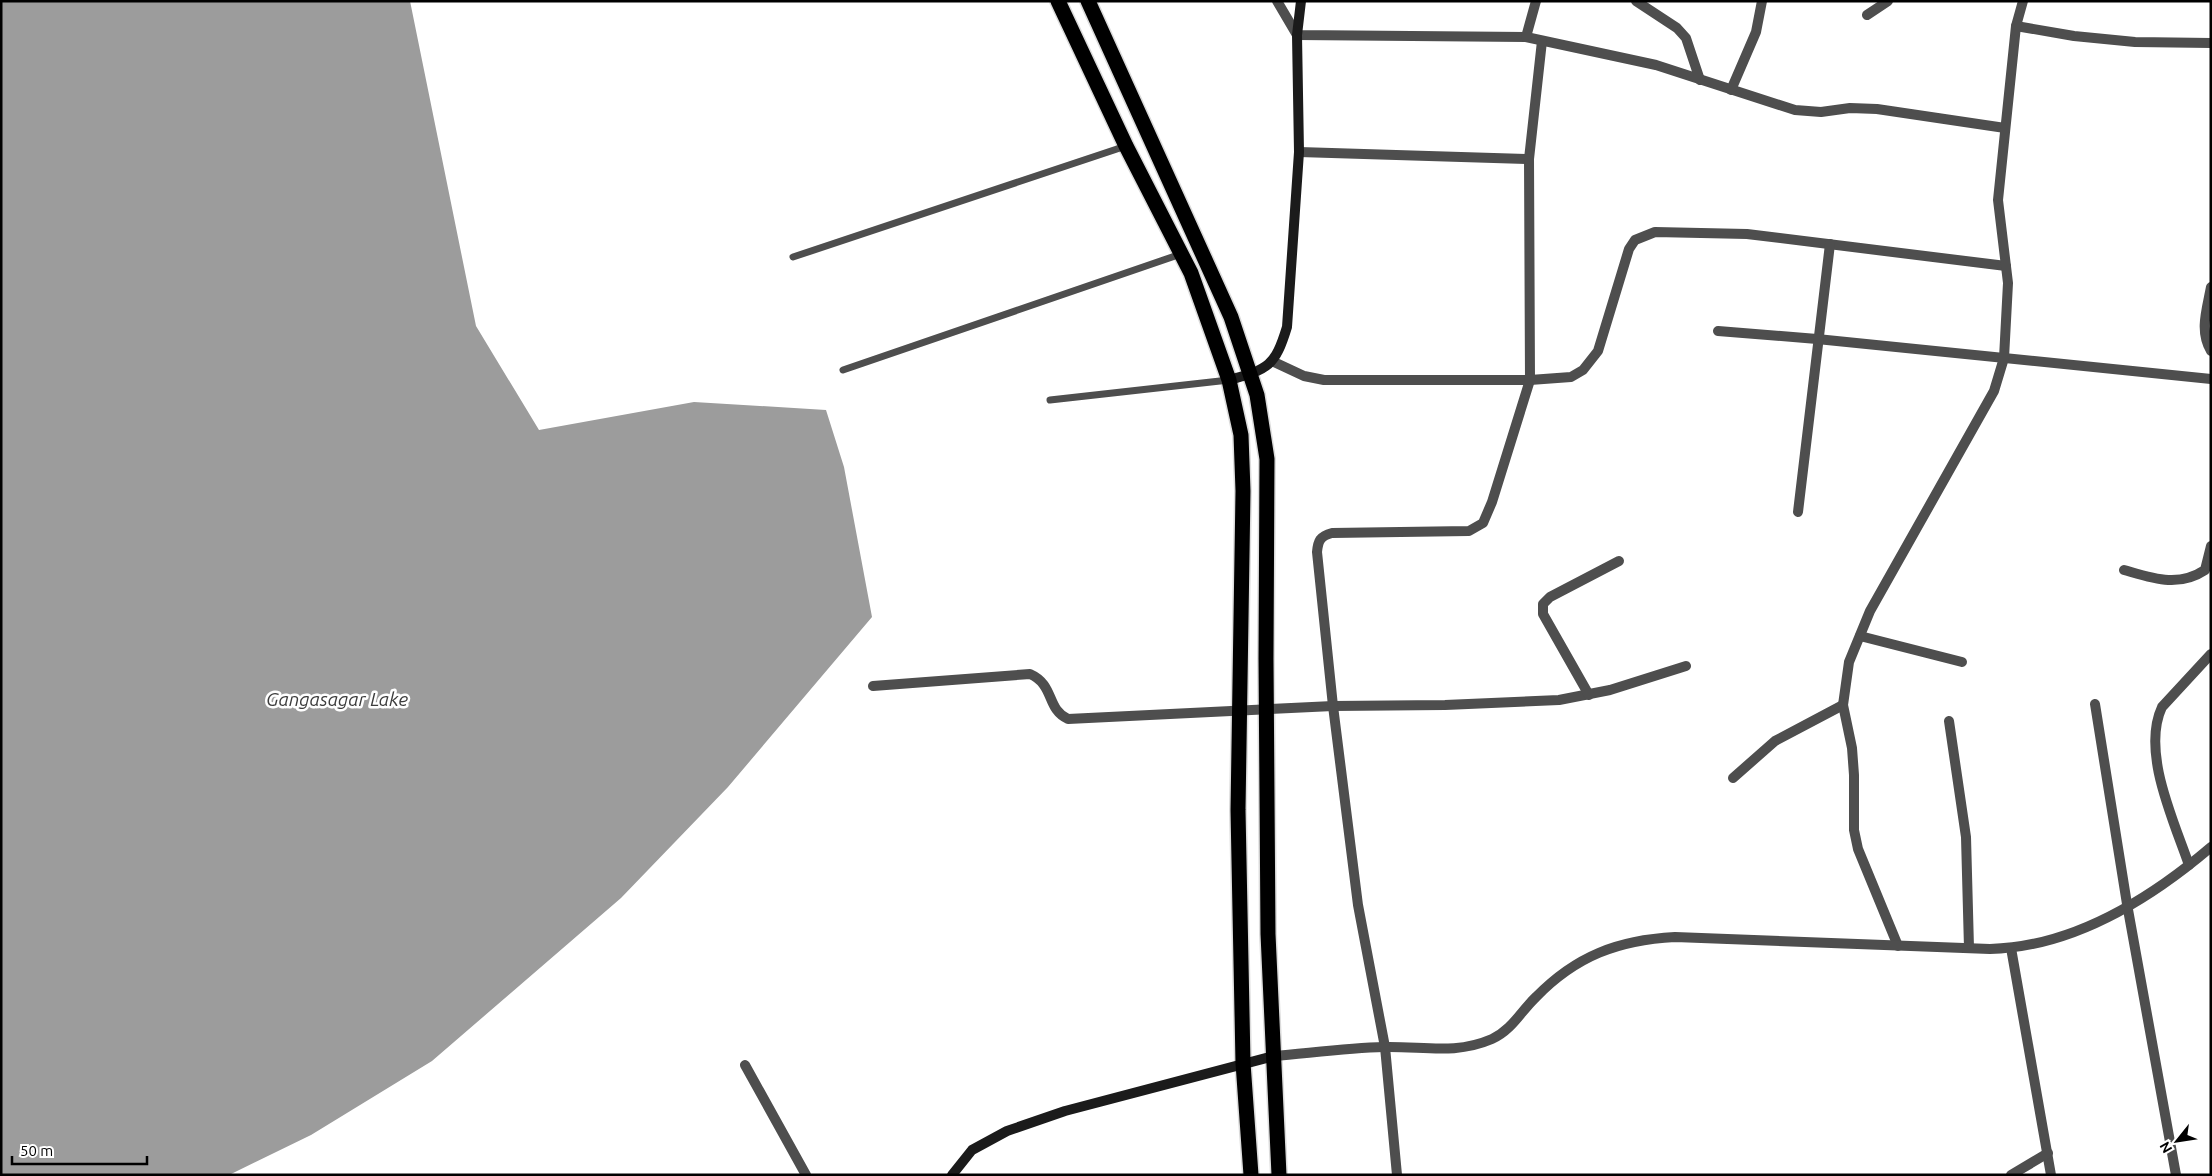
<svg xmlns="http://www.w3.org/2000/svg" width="2212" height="1176" font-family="Ubuntu,sans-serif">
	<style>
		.water { fill: #9c9c9c }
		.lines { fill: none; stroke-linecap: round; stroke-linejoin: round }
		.highway-casing { stroke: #dbdbdb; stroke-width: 18 }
		.lane { stroke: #4e4e4e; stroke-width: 7 }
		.street { stroke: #4e4e4e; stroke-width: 10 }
		.secondary { stroke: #1b1b1b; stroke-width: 10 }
		.highway { stroke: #000; stroke-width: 15 }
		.labels { text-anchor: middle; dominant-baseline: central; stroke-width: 5; stroke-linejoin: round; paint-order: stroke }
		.water-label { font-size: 19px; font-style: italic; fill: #3d3d3d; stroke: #fff }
	</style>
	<rect width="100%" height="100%" fill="#fff"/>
	<path class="water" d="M1 1H410L476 326 539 430 694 402 826 410 844 467 872 617 728 787 621 898 432 1061 311 1135 229 1175H1Z"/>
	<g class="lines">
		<defs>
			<g id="highway">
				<path d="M1058 1 1126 146 1191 273 1229 380 1241 435 1243 491 1238 810 1243 1063 1251 1175"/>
				<path d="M1088 1 1231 317 1257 395 1267 459 1266 659 1268 934 1279 1175"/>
			</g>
		</defs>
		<use href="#highway" class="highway-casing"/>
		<g class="lane">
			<path d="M793 257 1126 146"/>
			<path d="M843 370 1181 254"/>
			<path d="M1050 400 1229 380"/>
		</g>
		<g class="street">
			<path d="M1277 1 1297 35 1526 37 1656 65 1795 110 1821 112 1850 108 1877 109 2005 128"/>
			<path d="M1636 1 1677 28 1686 38 1700 80"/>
			<path d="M1867 15 1888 1"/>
			<path d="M2016 26 2074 36 2135 42 2211 43"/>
			<path d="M1526 37 1536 1"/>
			<path d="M1731 90 1756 32 1762 1"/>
			<path d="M1299 152 1529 159"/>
			<path d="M2211 287C2207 309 2199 331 2211 351"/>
			<path d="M1718 331 1817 339 2211 379"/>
			<path d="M1274 362 1304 376 1324 380H1530L1571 377 1583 370 1598 351 1629 249 1635 240 1655 232 1747 234 2006 266"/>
			<path d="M1798 512 1830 244"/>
			<path d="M2124 570C2152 578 2178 588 2205 570L2211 546"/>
			<path d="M1860 636 1962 662"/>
			<path d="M873 686 1030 674C1055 685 1046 709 1068 719L1333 706 1445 705 1559 700 1610 690 1686 666"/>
			<path d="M1589 695 1543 614V604L1550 597 1619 561"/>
			<path d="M2095 704 2127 904 2176 1175"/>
			<path d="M1949 721 1966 837 1969 948"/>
			<path d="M1733 778 1775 741 1843 705"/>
			<path d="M2189 865C2174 821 2141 752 2162 707L2211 654"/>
			<path d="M1898 946 1858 849 1854 830V775L1852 748 1843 705 1849 662 1870 611 1994 391 2004 358 2008 283 1998 200 2016 26 2023 1"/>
			<path d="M2011 948 2051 1175"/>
			<path d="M1274 1056C1310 1053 1347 1048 1384 1047 1423 1046 1455 1055 1492 1039 1512 1030 1521 1011 1536 997 1576 956 1618 940 1675 937L1990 949C2072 947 2150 899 2211 847"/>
			<path d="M745 1065 806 1175"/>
			<path d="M1397 1175 1385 1047 1358 905 1333 706 1317 552C1318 541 1320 536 1332 533L1469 531 1483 523 1492 502 1530 380 1529 159 1542 41"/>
			<path d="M2011 1175 2048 1153"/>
		</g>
		<g class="secondary">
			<path d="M1229 380C1269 369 1275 366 1287 327L1299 152 1297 35 1301 1"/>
			<path d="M952 1175 972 1150 1007 1131 1065 1111 1274 1056"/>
		</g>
		<use href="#highway" class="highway"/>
	</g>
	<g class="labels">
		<g class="water-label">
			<text x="337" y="699">Gangasagar Lake</text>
		</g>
	</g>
	<rect width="2212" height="1176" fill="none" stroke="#000000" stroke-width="5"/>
	<g transform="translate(2177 1141) rotate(240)" stroke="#ffffff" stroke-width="4" paint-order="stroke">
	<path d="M0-4L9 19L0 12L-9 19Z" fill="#000000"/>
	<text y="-8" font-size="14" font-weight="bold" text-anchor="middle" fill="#000000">N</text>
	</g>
	<path d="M12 1156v8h135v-8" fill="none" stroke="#000000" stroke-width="2.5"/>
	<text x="20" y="1156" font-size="15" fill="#000000" stroke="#ffffff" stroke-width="4" paint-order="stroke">50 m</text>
</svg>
